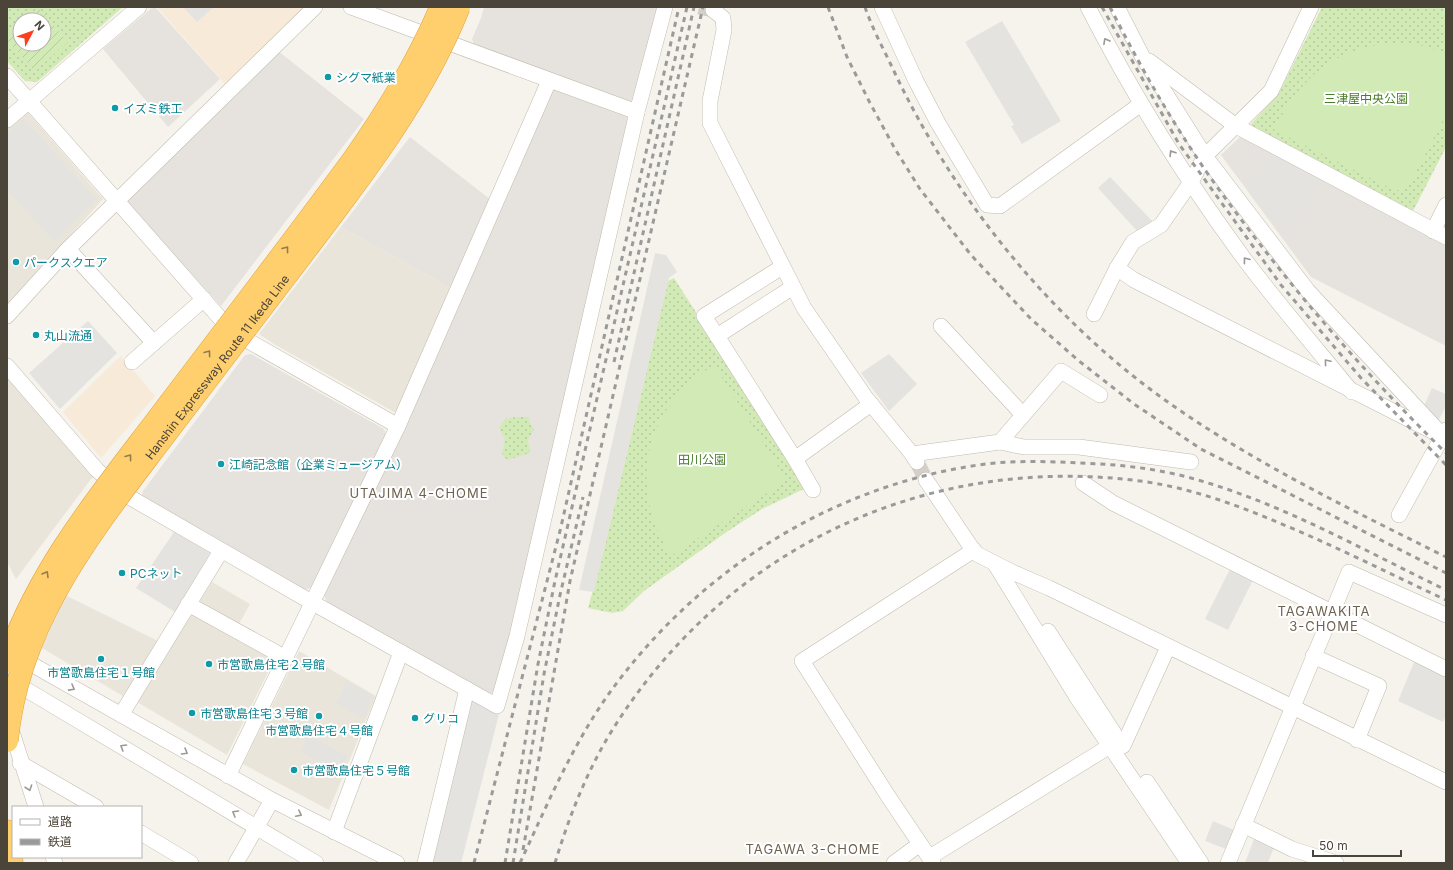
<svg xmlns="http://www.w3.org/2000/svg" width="1453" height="870" font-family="Inter,'Noto Sans JP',sans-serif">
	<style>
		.residential { fill: #eae5da }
		.commercial { fill: #f7ead8 }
		.industrial { fill: #e6e2dd }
		.grass { fill: url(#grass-dots); fill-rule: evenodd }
		.garden { fill: url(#garden-furrows) }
		.pitch { fill: #d2eab5 }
		.parking { fill: #e5e3e0 }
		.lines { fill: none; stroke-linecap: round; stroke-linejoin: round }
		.minor-tunnel { stroke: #d4d0c8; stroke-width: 15; stroke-dasharray: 15 8; stroke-linecap: butt }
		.minor-casing { stroke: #c2bbae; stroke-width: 16 }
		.highway-casing { stroke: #e0a43c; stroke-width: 23 }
		.minor { stroke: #fff; stroke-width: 15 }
		.highway { stroke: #ffcf6e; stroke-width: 22 }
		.rail { stroke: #9a9a9a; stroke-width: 3; stroke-dasharray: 5 5; stroke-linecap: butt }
		.highway-bridge-casing { stroke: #e0a43c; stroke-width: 23; stroke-linecap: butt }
		.highway-bridge { stroke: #ffcf6e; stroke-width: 22 }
		.oneway { stroke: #9c9892 }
		.oneway2 { stroke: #937c4e }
		.culture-dot { fill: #0f9aa8; stroke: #fff; stroke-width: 1.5 }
		.labels { text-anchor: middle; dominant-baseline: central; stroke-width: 4; stroke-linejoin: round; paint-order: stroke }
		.culture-label { font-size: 12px; fill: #0d838f; stroke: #fff; text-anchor: start }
		.park-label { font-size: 12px; fill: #4a7f2a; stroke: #fff }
		.street-label { font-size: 12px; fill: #4b4439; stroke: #fff }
		.neighbourhood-label { font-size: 13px; letter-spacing: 1px; fill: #6e6250; stroke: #fff }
	</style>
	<defs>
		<pattern id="grass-dots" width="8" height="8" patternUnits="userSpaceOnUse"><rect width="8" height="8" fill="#d2eab5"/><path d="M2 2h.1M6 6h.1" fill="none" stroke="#b6ca9c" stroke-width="1.8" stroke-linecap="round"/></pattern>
		<pattern id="garden-furrows" width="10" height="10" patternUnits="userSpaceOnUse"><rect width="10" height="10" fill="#d2eab5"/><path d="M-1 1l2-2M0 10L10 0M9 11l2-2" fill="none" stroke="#b6ca9c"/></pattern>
	</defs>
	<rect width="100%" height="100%" fill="#f6f3ec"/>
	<g class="residential">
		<path d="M23 107 103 199 7 305V122Z"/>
		<path d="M341 227 453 289 400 409 394 412 274 344 259 334Z"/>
		<path d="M7 375 94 475 16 579 7 562Z"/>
		<path d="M212 582 250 604 234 633 276 656 227 755 137 702Z"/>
		<path d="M65 595 158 641 123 696 42 648Z"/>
		<path d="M299 651 376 696 329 810 243 764Z"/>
	</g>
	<g class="commercial">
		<path d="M157 7H306L226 85Z"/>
		<path d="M121 356 155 396 101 458 63 412Z"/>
	</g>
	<g class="industrial">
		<path d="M153 7H155L220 79 168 127 103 49Z"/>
		<path d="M484 7H659L638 97 629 102 474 45 472 39 481 18Z"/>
		<path d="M278 51 364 119 221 306 122 197Z"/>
		<path d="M555 89 625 115 630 121 512 635 496 691 488 694 327 602 324 595 549 92Z"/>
		<path d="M1243 134 1446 240V346L1311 277 1221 155Z"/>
		<path d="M410 137 491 200 453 289 341 227Z"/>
		<path d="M251 354 384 429 386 435 312 587 305 590 142 496 143 491 245 355Z"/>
	</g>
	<g class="grass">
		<path d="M7 7H123L37 82 25 81 7 61ZM20 20H44V44H20Z"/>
		<path d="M1322 7H1441L1446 9V147L1413 211 1251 129V124L1279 93Z"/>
		<path d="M674 278 808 487 762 509 728 531 644 591 623 611 612 613 588 608 601 561 668 281Z"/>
		<path d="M516 417H529L530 424 534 429 528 440 530 453 507 460 502 454 505 439 499 428 505 419Z"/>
	</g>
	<path class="garden" d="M38 8 68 42 35 71 7 40V35L20 24V44H44V20H25Z"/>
	<g class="pitch">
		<path d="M1395 43 1423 46 1446 53V114L1409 186 1396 191 1274 130C1300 77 1335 47 1395 43Z"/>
		<path d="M714 365 784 476 781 484 671 556C627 487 643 408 714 365Z"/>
	</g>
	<g class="parking">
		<path d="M183 7H214L197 22Z"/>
		<path d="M1002 21 1061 121 1022 144 1011 126 1014 125 965 42Z"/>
		<path d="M24 119 96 199 55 242 7 190V134Z"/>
		<path d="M1272 154 1318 179 1290 233 1266 212 1245 183 1265 168Z"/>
		<path d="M1110 177 1155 224 1139 233 1098 188Z"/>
		<path d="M655 253 666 255 677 272 669 278 594 592 579 590Z"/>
		<path d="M88 321 117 353 60 409 29 373Z"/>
		<path d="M889 354 917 384 889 411 861 373Z"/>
		<path d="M1432 388 1446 394V406L1436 425 1423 408Z"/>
		<path d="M174 532 210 553 175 612 136 588Z"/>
		<path d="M1230 569 1253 580 1228 630 1205 619Z"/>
		<path d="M1415 660 1446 676V715L1443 722 1398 701Z"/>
		<path d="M347 681 373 696 364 719 336 703Z"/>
		<path d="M470 699 499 714 461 863H431Z"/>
		<path d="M308 735 347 756 339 773 300 751Z"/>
		<path d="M1213 821 1234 830 1226 849 1205 841Z"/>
		<path d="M1254 839 1274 847 1268 863H1245Z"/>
	</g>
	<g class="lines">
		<g class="minor-tunnel">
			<path d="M699 7 713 10"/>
			<path d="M917 462 926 480"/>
		</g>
		<defs>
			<g id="minor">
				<path d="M351 7 637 112"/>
				<path d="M882 7 916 81 938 123 987 205 1000 206 1141 104"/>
				<path d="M1088 7C1133 95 1186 180 1245 260 1279 305 1316 348 1352 392"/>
				<path d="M1117 7 1142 56 1205 156 1308 291 1443 436"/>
				<path d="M713 10 723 18 724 30 710 101V123L804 308 866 398 912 454 917 462"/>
				<path d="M1149 61 1236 126 1446 237"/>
				<path d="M7 76 226 325 243 338 398 426"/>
				<path d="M7 120 139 7"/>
				<path d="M1433 231 1446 205"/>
				<path d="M68 249 154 343"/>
				<path d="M782 267 704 316 717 336 793 287"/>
				<path d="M1117 268 1134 280 1434 432"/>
				<path d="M1094 314 1117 268 1133 242 1161 225 1191 182 1205 156 1271 91 1311 7"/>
				<path d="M7 316 68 249 315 7"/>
				<path d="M941 326 1023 415"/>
				<path d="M717 336 795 459"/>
				<path d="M132 362 204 299"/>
				<path d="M7 366 97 470 124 494 313 603 497 706 517 636 637 112 665 7"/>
				<path d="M1000 442 1024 447H1079L1191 462"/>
				<path d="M912 454 1000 442 1061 371 1100 395"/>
				<path d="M926 480 975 553 1010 571 1049 588 1446 782"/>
				<path d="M1083 483 1113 503 1446 669"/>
				<path d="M813 490 795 459 871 404"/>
				<path d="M1399 515 1446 430"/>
				<path d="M995 564 1078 699 1189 863"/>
				<path d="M188 604 286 658"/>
				<path d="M1048 631 1121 744"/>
				<path d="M17 656 272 800 397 863"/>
				<path d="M1313 656 1379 686 1357 740"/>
				<path d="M7 681 27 690 316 863"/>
				<path d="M121 715 221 551"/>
				<path d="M11 729 36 807"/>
				<path d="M1123 746 1168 647"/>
				<path d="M20 763 96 807"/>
				<path d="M228 776 398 426 549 81"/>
				<path d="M1147 782 1201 863"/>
				<path d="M1243 825 1292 849 1336 863"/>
				<path d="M334 832 401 652"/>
				<path d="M141 833 191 863"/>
				<path d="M53 857 55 863"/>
				<path d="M930 857 1110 746"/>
				<path d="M236 863 272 800"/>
				<path d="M425 863 467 689"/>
				<path d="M894 863 920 844"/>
				<path d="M933 863 888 796 802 661 974 550"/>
				<path d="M1228 863 1349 572 1446 615"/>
			</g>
			<path id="highway" d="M7 831 12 863"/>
		</defs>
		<use href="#minor" class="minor-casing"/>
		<use href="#highway" class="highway-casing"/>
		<use href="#minor" class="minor"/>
		<use href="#highway" class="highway"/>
		<g class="rail">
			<path d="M828 7 847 57 870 103 895 149 920 189 971 255 1031 319 1079 361 1134 404 1201 449 1446 573"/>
			<path d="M865 7C872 28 883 48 892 67 954 200 1054 324 1175 407 1260 466 1354 511 1446 557"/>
			<path d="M1102 7 1179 144 1281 285 1361 378 1446 465"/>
			<path d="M1110 7C1141 68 1175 128 1215 184 1284 280 1361 370 1446 453"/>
			<path d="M614 362 694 7"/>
			<path d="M523 850 570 581 703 7"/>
			<path d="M474 863 560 531 679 7"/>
			<path d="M505 863 538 664 555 581 687 7"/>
			<path d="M513 863 544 674 560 595 583 497"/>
			<path d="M520 863C548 803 574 741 613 688 698 573 824 491 966 467 1003 460 1042 461 1079 463 1111 464 1143 467 1175 474 1269 496 1359 548 1446 590"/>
			<path d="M555 863C568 820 585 776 608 737 721 550 924 453 1140 481 1201 489 1257 513 1312 537 1357 557 1401 579 1446 600"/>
		</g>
		<defs>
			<g id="highway-bridge">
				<path d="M7 661C38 570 100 495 157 420 223 333 289 247 353 160 388 110 417 63 441 7"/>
				<path id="s1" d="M7 741C18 624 89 535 157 445 207 379 258 313 308 247 365 172 424 95 459 7"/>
			</g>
		</defs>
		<use href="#highway-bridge" class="highway-bridge-casing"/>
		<use href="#highway-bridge" class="highway-bridge"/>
	</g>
	<defs><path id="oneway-chevron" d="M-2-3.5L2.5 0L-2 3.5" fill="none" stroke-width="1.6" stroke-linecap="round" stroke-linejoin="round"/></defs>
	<g class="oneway">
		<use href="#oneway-chevron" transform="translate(1106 41) rotate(-119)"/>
		<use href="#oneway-chevron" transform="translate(1172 153) rotate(-122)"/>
		<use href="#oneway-chevron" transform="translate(1246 260) rotate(-127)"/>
		<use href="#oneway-chevron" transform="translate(1327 362) rotate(-130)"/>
		<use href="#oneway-chevron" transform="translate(72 688) rotate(29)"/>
		<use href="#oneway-chevron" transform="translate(123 747) rotate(-149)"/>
		<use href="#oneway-chevron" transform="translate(185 752) rotate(30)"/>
		<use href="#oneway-chevron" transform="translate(29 788) rotate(71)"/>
		<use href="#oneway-chevron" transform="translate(235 813) rotate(-149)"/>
		<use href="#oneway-chevron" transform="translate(299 814) rotate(27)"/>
	</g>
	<g class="oneway2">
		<use href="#oneway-chevron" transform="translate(286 249) rotate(-53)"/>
		<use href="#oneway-chevron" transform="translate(208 353) rotate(-53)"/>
		<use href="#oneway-chevron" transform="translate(129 457) rotate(-53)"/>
		<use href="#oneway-chevron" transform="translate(46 574) rotate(-59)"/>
	</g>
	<g class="culture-dot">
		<circle cx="328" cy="77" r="4"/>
		<circle cx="115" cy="108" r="4"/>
		<circle cx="16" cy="262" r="4"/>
		<circle cx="36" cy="335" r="4"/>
		<circle cx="221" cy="464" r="4"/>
		<circle cx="122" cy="573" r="4"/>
		<circle cx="101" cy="659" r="4"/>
		<circle cx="209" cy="664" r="4"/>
		<circle cx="192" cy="713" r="4"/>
		<circle cx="319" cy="716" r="4"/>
		<circle cx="415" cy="718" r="4"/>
		<circle cx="294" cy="770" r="4"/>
	</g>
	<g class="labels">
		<g class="culture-label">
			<text x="336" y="77">シグマ紙業</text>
			<text x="123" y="108">イズミ鉄工</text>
			<text x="24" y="262">パークスクエア</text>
			<text x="44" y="335">丸山流通</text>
			<text x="229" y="464">江崎記念館（企業ミュージアム）</text>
			<text x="130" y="573">PCネット</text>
			<text x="217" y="664">市営歌島住宅２号館</text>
			<text x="101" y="672" text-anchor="middle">市営歌島住宅１号館</text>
			<text x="200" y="713">市営歌島住宅３号館</text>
			<text x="423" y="718">グリコ</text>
			<text x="319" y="730" text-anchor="middle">市営歌島住宅４号館</text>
			<text x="302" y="770">市営歌島住宅５号館</text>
		</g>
		<g class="park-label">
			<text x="1366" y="98">三津屋中央公園</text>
			<text x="702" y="459">田川公園</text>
		</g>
		<g class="street-label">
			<text stroke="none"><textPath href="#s1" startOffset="435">Hanshin Expressway Route 11 Ikeda Line</textPath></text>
		</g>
		<g class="neighbourhood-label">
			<text x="419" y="493">UTAJIMA 4-CHOME</text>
			<text x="1324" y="611">TAGAWAKITA<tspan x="1324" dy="15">3-CHOME</tspan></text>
			<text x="813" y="849">TAGAWA 3-CHOME</text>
		</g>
	</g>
	<rect width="1453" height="870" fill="none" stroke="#4b4439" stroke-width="16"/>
	<rect x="12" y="806" width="130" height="52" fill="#ffffff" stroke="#b7b4b0"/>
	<rect x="20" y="819" width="20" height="6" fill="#ffffff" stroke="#b7b4b0"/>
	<text x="48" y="826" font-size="12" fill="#4b4439">道路</text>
	<rect x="20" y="839" width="20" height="6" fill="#9a9a9a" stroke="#b7b4b0"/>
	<text x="48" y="846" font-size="12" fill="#4b4439">鉄道</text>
	<g transform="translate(32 32) rotate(49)"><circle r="19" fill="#ffffff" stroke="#b7b4b0"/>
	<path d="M0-3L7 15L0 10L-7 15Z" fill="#fc3f1d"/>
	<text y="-6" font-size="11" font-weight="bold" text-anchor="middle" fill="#4b4439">N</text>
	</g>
	<path d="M1313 850v6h88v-6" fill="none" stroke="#4b4439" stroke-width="2"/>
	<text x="1319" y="850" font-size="12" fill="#4b4439" stroke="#ffffff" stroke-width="3" paint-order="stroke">50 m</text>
</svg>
